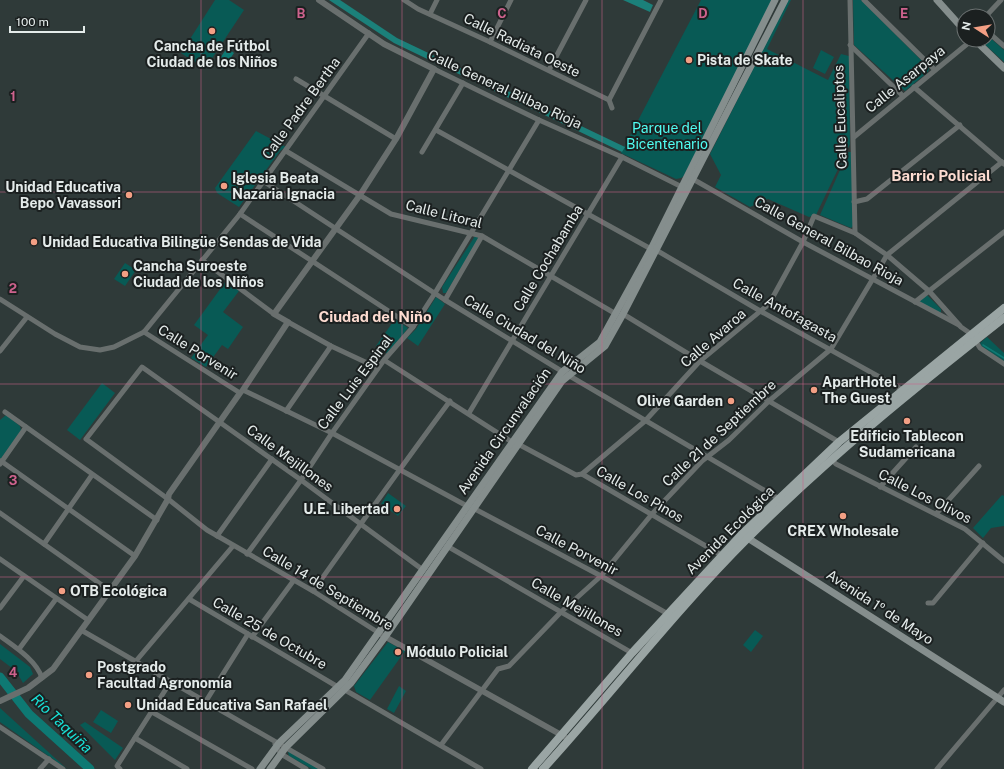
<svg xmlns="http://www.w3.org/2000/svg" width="1004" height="769" font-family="'Public Sans',sans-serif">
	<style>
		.green { fill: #085a55 }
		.forest { fill: #1b807a }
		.water { fill: #0e7973 }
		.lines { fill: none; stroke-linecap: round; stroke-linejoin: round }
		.stream { stroke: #0e7973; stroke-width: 1.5 }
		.river { stroke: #0e7973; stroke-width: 9 }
		.minor { stroke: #696f6e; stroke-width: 5 }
		.tertiary { stroke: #696f6e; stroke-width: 6 }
		.secondary { stroke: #858e8d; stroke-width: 7 }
		.primary { stroke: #9aa5a4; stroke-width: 8 }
		.grid { fill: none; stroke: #ce628d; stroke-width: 1; stroke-opacity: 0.55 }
		.poi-dot { fill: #f39f84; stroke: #1b2020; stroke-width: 1.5 }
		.labels { text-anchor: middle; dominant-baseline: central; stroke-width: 4; stroke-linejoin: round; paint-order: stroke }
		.street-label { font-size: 14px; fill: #e4ebea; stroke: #1b2020 }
		.poi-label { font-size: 14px; font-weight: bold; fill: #e4ebea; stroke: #1b2020; text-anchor: start }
		.park-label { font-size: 14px; fill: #50fdf2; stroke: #1b2020 }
		.neighbourhood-label { font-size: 15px; font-weight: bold; fill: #fddcd1; stroke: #1b2020 }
		.water-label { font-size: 15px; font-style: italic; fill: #19e0d6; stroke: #1b2020 }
		.grid-label { font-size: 13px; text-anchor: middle; font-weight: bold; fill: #ce628d; stroke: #1b2020; stroke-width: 4; stroke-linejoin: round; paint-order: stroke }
	</style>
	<rect width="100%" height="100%" fill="#2f3a39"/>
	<g class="green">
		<path d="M215 0H229L244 10 205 69 181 53Z"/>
		<path d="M701 0H772L684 176 681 178 676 179 621 153Z"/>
		<path d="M788 0H791L767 49 828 80 841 54 849 56 850 144 816 215 809 217 768 199 750 207 715 187 721 175 710 154Z"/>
		<path d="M853 0H861L929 68 928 72 905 91 854 45Z"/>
		<path d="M988 36 1004 50V62L980 40H988Z"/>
		<path d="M821 50 834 57 825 74 813 68Z"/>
		<path d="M256 131 286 147 280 151 239 207 217 193 215 188Z"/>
		<path d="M848 152H852L853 226 851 228 820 215Z"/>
		<path d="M475 236 479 238 446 293H443L442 287Z"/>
		<path d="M125 263 136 270 125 286 114 279Z"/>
		<path d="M226 281 239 291 223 312 243 327 228 349 222 345 206 367 191 358 208 335 194 325Z"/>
		<path d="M927 295 941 309V313L920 303 919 301Z"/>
		<path d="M436 297 445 304 418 346 407 338 416 329Z"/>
		<path d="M395 319 408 328 388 354 376 346Z"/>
		<path d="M987 337 1004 353V361L982 347 980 343Z"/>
		<path d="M102 383 115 393 80 440 67 430Z"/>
		<path d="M6 415 20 426 21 431 0 460V420Z"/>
		<path d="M388 493 406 506 398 516 381 504Z"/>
		<path d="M1002 495 1004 496V526L991 528 983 538 973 528Z"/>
		<path d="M755 630 763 636 751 652 743 645Z"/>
		<path d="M388 642 405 651 370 700 356 692 354 686Z"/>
		<path d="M0 644 30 667 33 674 23 683 16 671 0 659Z"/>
		<path d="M399 686 406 691 394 713 387 709Z"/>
		<path d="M0 708 67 769 0 722Z"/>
		<path d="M101 710 118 721 111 733 93 722Z"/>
		<path d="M85 722 123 748 115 760 80 725Z"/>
		<path d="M289 751 320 769H312L289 756 288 752Z"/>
	</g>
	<g class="forest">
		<path d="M329 0H340L397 38 625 147 622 152 394 43Z"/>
		<path d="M623 0H643L653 5 650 12Z"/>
	</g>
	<path class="water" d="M227 48 234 53 223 69 216 64Z"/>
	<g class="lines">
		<path class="stream" d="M983 345 1004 358"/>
		<path class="river" d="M0 677 29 714 90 769"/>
		<g class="minor">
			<path d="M404 0 418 9 490 42 609 100"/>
			<path d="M850 0 855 233"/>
			<path d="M864 0 935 70"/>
			<path d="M430 14 437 0"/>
			<path d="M986 16 1001 0"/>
			<path d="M988 32 1004 46"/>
			<path d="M490 42 511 0"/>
			<path d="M850 45 903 96"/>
			<path d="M434 69 539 120 622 157 684 188"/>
			<path d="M549 70 586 0"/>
			<path d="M296 79 396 139"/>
			<path d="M914 87 1004 164"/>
			<path d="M612 108 609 100 661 0"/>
			<path d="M436 130 651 249"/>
			<path d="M854 137 972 40"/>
			<path d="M286 151 391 214 482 236 616 314"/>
			<path d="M422 152 463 83"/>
			<path d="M691 178 803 242 959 325"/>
			<path d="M263 181 445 300 568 375 779 499"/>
			<path d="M854 202 867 199 960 125"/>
			<path d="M240 214 413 327"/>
			<path d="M656 250 762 312 903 390"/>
			<path d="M202 260 274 314"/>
			<path d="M0 299 55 334 80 347 100 350 114 347 144 332 240 214 369 33"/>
			<path d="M445 300 482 236"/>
			<path d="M915 302 1004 232"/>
			<path d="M623 314 700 361 839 442"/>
			<path d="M288 322 331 346 378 368"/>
			<path d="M144 332 240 393 243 390 332 433 467 506"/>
			<path d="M0 351 27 317"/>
			<path d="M384 360 512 442"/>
			<path d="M286 411 331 346"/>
			<path d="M5 412 157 520"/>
			<path d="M469 413 622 157"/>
			<path d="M518 444 576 475 582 474 723 556"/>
			<path d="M831 459 836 464 965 529 1004 561"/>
			<path d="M1 461 135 556"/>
			<path d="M0 464 26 427"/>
			<path d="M582 474 645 421 700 361 769 304 803 242 814 216 855 233 887 255 929 291 961 327 971 334 980 348 1004 364"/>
			<path d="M880 487 916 447"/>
			<path d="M473 508 601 576 668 614"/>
			<path d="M0 513 109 590"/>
			<path d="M936 514 979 466"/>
			<path d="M217 536 272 459"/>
			<path d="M44 544 92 475"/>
			<path d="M447 546 632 653"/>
			<path d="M247 554 301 480 332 433 384 360 413 327 435 293 539 120"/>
			<path d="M0 559 88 620"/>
			<path d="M313 591C358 528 403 464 450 401"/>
			<path d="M189 599 338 687"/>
			<path d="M928 603H933L983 543"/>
			<path d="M0 608 24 576"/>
			<path d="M81 630 323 769"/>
			<path d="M379 633 313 591 207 530 168 499 86 439 142 367 301 480 423 570"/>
			<path d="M0 636C15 647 36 660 42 678"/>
			<path d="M252 637 294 580"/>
			<path d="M19 649 56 599"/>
			<path d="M136 661 233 546"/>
			<path d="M345 690 481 769"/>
			<path d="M206 701 248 634"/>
			<path d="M152 712 252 769"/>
			<path d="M0 727 63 769"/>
			<path d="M135 738 187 769"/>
			<path d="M275 744 281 754 306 769"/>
			<path d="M441 745 498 669 509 666 561 612 601 576 652 514 702 461 729 440 769 401 831 349 887 255 1002 162"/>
			<path d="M40 769 49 759"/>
			<path d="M120 769 117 766 171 681"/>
			<path d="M937 769 1004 690"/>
		</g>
		<g class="tertiary">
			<path d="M243 390 288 322 274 314 360 195 396 139 434 69 384 44 319 0"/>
			<path d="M382 635 565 737"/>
			<path d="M0 701 28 688 53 669 135 556 168 499 169 494 240 393"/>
		</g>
		<g class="secondary">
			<path d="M937 0 964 30"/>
			<path d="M975 40 1004 68"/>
			<path d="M743 535 1004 702"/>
			<path d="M260 769 279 743 345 680 562 372 600 342 651 249 775 0"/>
			<path d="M270 769 286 747 351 683 385 637 562 381 605 346 623 314 785 0"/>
		</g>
		<g class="primary">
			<path d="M532 769 632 653 742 534 839 442 1004 308"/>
			<path d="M543 769C612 693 675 611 748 538 828 458 915 388 1004 318"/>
		</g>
	</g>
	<path class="grid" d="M201 0V769M402 0V769M602 0V769M803 0V769M0 192H1004M0 384H1004M0 577H1004"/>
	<g class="poi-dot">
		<circle cx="212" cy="31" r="4"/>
		<circle cx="689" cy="60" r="4"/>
		<circle cx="224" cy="186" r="4"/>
		<circle cx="129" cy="195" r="4"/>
		<circle cx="34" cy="242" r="4"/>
		<circle cx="125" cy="274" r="4"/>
		<circle cx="814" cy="390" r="4"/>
		<circle cx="731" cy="401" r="4"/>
		<circle cx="907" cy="421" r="4"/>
		<circle cx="397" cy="509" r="4"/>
		<circle cx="843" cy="516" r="4"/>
		<circle cx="62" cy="591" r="4"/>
		<circle cx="398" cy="652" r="4"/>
		<circle cx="89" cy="675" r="4"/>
		<circle cx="128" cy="705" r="4"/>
	</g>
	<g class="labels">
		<g class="street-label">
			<text transform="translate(522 45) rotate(26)">Calle Radiata Oeste</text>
			<text transform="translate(905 79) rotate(-39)">Calle Asarpaya</text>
			<text transform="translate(505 89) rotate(25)">Calle General Bilbao Rioja</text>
			<text transform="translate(301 108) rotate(-54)">Calle Padre Bertha</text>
			<text transform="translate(840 117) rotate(-92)">Calle Eucaliptos</text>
			<text transform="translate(444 214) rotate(14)">Calle Litoral</text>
			<text transform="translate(829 241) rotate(29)">Calle General Bilbao Rioja</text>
			<text transform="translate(548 258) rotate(-59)">Calle Cochabamba</text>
			<text transform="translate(785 310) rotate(29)">Calle Antofagasta</text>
			<text transform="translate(525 334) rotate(31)">Calle Ciudad del Niño</text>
			<text transform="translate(713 338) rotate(-41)">Calle Avaroa</text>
			<text transform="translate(198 352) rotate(32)">Calle Porvenir</text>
			<text transform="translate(355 382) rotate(-53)">Calle Luis Espinal</text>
			<text transform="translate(504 431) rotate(-55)">Avenida Circunvalación</text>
			<text transform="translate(719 433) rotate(-43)">Calle 21 de Septiembre</text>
			<text transform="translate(290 458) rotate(36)">Calle Mejillones</text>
			<text transform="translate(640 494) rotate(30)">Calle Los Pinos</text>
			<text transform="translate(925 496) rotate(27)">Calle Los Olivos</text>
			<text transform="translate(730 530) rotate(-45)">Avenida Ecológica</text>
			<text transform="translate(577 550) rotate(28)">Calle Porvenir</text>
			<text transform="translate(328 588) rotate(31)">Calle 14 de Septiembre</text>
			<text transform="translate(577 607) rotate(30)">Calle Mejillones</text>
			<text transform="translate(880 607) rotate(33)">Avenida 1º de Mayo</text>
			<text transform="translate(270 633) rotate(30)">Calle 25 de Octubre</text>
		</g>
		<g class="poi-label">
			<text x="212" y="46" text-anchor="middle">Cancha de Fútbol<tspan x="212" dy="16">Ciudad de los Niños</tspan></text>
			<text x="697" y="60">Pista de Skate</text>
			<text x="232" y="178">Iglesia Beata<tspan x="232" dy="16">Nazaria Ignacia</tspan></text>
			<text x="121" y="187" text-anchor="end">Unidad Educativa<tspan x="121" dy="16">Bepo Vavassori</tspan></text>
			<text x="42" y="242">Unidad Educativa Bilingüe Sendas de Vida</text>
			<text x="133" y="266">Cancha Suroeste<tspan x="133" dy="16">Ciudad de los Niños</tspan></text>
			<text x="822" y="382">ApartHotel<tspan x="822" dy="16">The Guest</tspan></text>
			<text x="723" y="401" text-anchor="end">Olive Garden</text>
			<text x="907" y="436" text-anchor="middle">Edificio Tablecon<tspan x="907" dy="16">Sudamericana</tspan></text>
			<text x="389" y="509" text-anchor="end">U.E. Libertad</text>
			<text x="843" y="531" text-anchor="middle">CREX Wholesale</text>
			<text x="70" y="591">OTB Ecológica</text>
			<text x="406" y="652">Módulo Policial</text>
			<text x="97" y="667">Postgrado<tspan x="97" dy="16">Facultad Agronomía</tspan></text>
			<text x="136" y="705">Unidad Educativa San Rafael</text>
		</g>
		<g class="park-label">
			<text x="667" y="128">Parque del<tspan x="667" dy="16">Bicentenario</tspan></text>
		</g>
		<g class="neighbourhood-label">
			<text x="941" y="175">Barrio Policial</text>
			<text x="375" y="316">Ciudad del Niño</text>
		</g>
		<g class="water-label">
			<text transform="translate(62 723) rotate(44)">Río Taquiña</text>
		</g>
	</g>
	<g class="grid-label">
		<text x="301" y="18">B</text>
		<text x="502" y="18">C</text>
		<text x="703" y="18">D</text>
		<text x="904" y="18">E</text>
		<text x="13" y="101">1</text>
		<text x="13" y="293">2</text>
		<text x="13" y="485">3</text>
		<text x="13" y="677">4</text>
	</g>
	<g transform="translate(976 28) rotate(282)"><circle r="19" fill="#1b2020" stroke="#6b7171"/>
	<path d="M0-3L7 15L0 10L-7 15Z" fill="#f39f84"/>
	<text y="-6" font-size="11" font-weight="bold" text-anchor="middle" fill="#e4ebea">N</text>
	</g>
	<path d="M10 26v6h74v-6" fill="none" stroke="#e4ebea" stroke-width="2"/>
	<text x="16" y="26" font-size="12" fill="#e4ebea" stroke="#1b2020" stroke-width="3" paint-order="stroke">100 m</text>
</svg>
